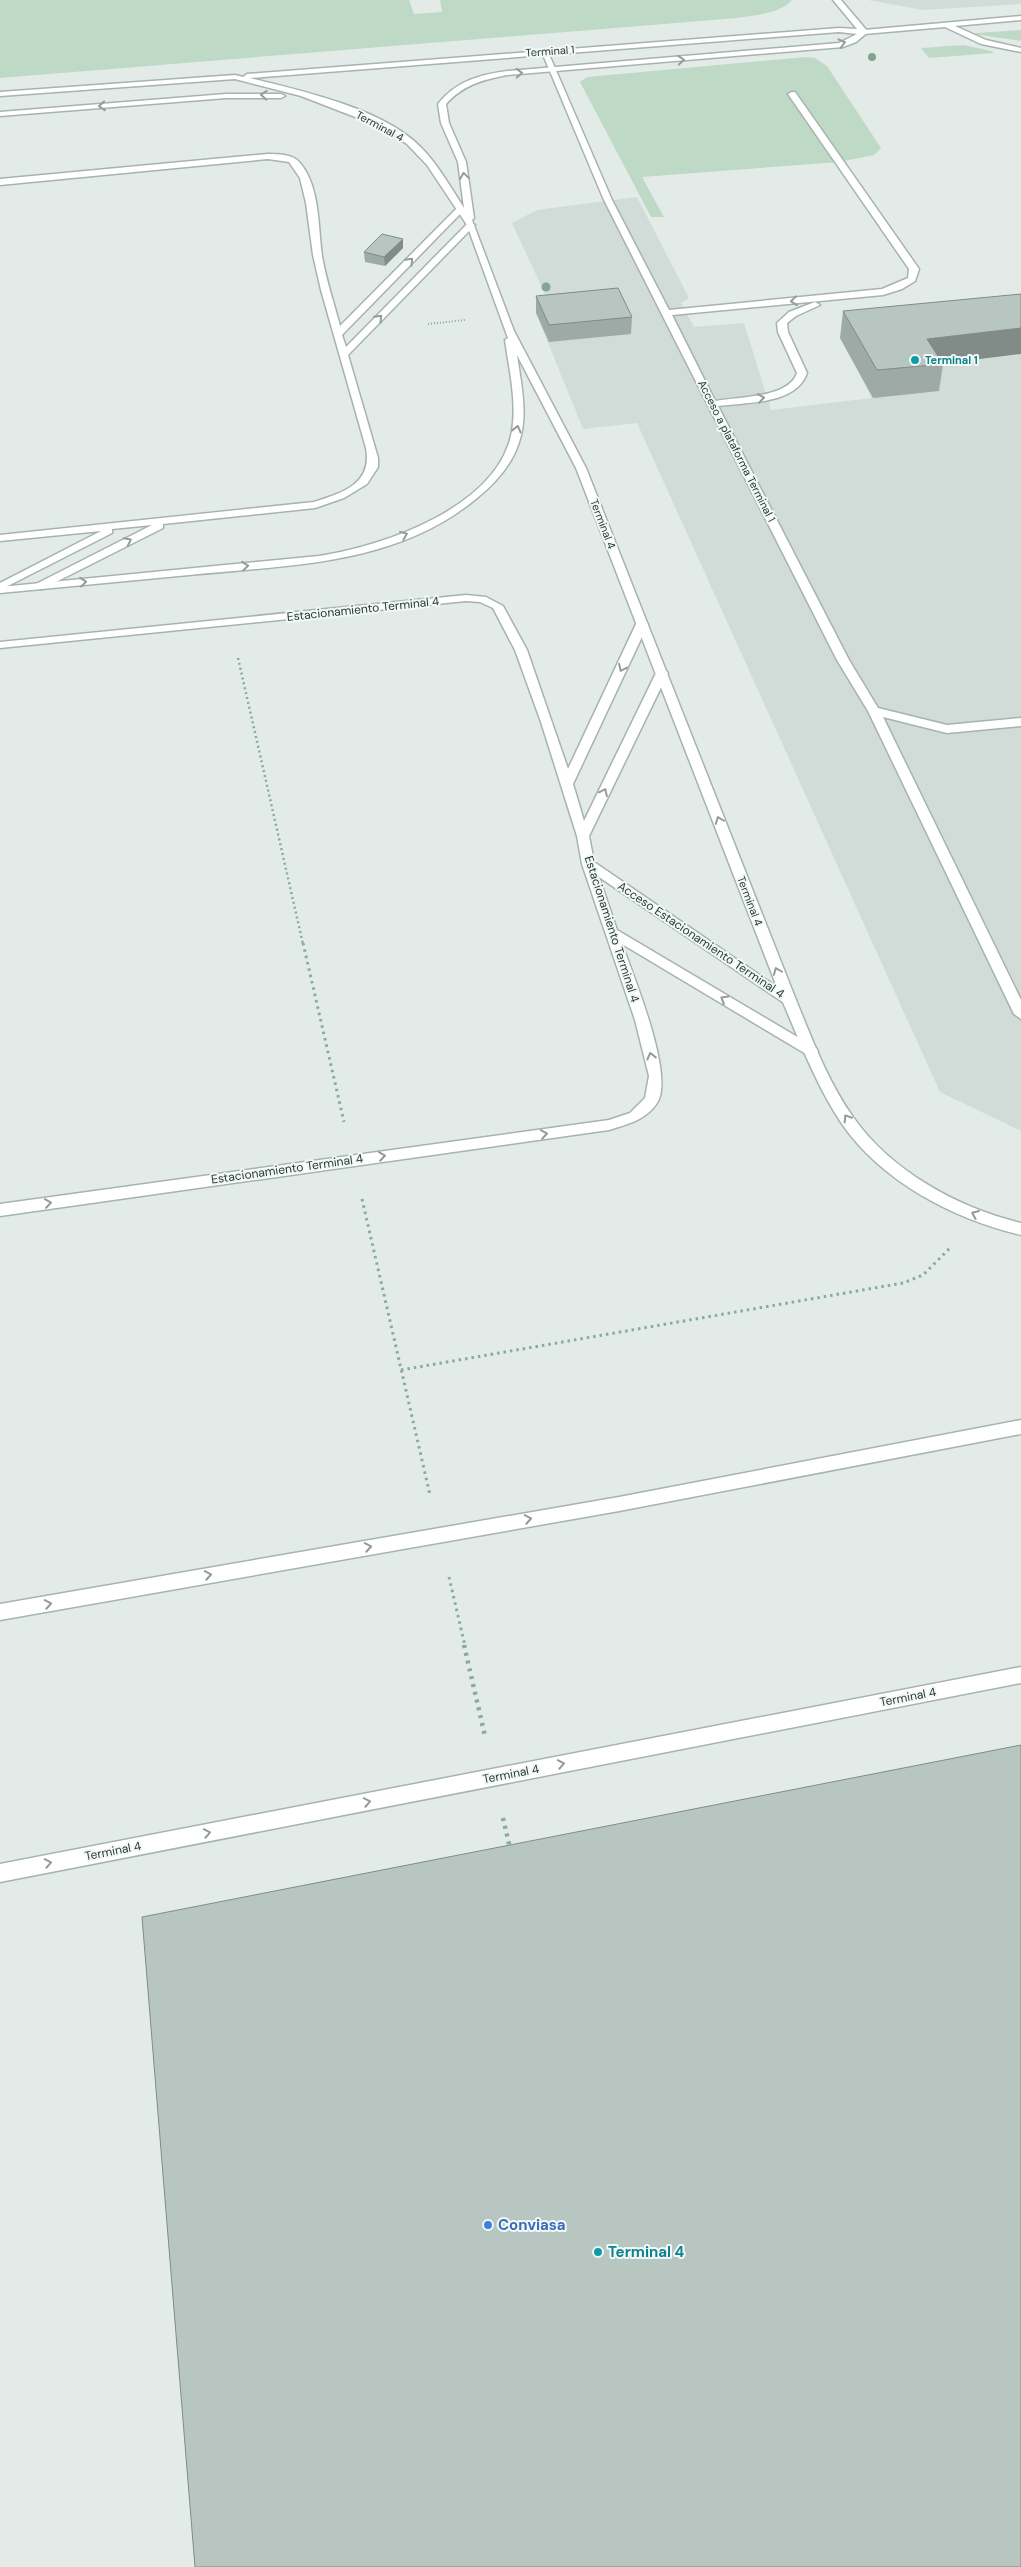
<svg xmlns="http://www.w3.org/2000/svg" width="1021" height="2567" font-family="'DM Sans',sans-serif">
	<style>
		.built { fill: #d1dbd7 }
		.green { fill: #bedac7 }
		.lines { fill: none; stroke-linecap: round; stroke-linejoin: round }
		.service-casing { stroke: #a6b3af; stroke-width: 3 }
		.minor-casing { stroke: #a6b3af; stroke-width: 3 }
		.path-far3 { stroke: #86aba2; stroke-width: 2; stroke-dasharray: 1 2; stroke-linecap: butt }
		.path-far2 { stroke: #86aba2; stroke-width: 2.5; stroke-dasharray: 2 3; stroke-linecap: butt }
		.path-far1 { stroke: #86aba2; stroke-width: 3; stroke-dasharray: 2.5 4; stroke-linecap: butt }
		.path { stroke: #86aba2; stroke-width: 4.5; stroke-dasharray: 3 5; stroke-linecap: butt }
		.service { fill: #fff; fill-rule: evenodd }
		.minor { fill: #fff; fill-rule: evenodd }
		.tree { fill: #82a692 }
		.wall { fill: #9eaaa6 }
		.shaded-wall { fill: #818b87 }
		.building { fill: #b8c6c1; stroke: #818b87 }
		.oneway { stroke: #929d9a }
		.culture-dot { fill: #0f9aa8; stroke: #f3f8f6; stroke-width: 2 }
		.shop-dot { fill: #3f7fe0; stroke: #f3f8f6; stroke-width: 2 }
		.labels { text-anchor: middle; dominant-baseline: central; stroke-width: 4; stroke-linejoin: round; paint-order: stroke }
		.far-street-label { font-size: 11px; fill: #243b36; stroke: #f3f8f6 }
		.far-culture-label { font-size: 11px; font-weight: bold; fill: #0d838f; stroke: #f3f8f6; text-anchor: start }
		.street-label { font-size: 12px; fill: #243b36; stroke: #f3f8f6 }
		.near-shop-label { font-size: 15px; font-weight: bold; fill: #366cbe; stroke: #f3f8f6; text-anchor: start }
		.near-culture-label { font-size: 15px; font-weight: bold; fill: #0d838f; stroke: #f3f8f6; text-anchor: start }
	</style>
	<rect width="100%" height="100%" fill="#e3ebe8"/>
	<g class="built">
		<path d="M868 0H1021V4L923 10Z"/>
		<path d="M637 197 689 298 681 303 694 327 744 323 771 410 872 398 840 338 1021 321V1131L940 1092 637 423 583 429 536 313 553 311 512 223 537 210Z"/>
	</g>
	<g class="green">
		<path d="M0 0H409L414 14 442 12 440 0H792C780 14 754 15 737 18L0 78Z"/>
		<path d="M1021 30V41L973 34 976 33Z"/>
		<path d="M964 45 991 51 994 53 929 58 921 48Z"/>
		<path d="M806 57 815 58 827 66 881 148 874 155 839 162 642 177 664 217H651L580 82 587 77Z"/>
	</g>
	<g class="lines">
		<defs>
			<g id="service">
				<path d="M1021 16V20L955 26 986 40 1021 48V52L981 44 945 27 864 34 860 32 864 30Z"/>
				<path d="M541 50 548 52 612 200 669 310 882 289 908 278 909 269 788 94 792 92H795L919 269 915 281 902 289 883 295 672 315 715 401C738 397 789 398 797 373L778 332 777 323 789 312 815 302 820 305 796 316 787 323 788 332 807 373C796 405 746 402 718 406L849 660 878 708 947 725 1021 718V726L947 733 883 717 1021 1000V1019L1014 1014 868 711 837 660 604 200Z"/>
				<path d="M268 154C279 154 293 154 300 163 320 186 318 227 322 256 326 280 334 303 340 326L458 207 465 209 342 335 346 347 468 223 475 225 348 355 378 458V467L367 484 344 498 315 508 163 524V528L42 589H34V585L152 525 112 529V533L0 590V583L101 531 0 541V535L314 502C342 493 373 484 366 448L321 290 313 255 306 203 300 178 289 162 268 159 0 185V179Z"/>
				<path d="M466 595 486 597 503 606 527 650 568 769 636 624 638 622H646L648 624 573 784 584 821 656 673 658 671H666L668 673 589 836 594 862 796 1000 789 1005 784 1003 599 877 617 930 816 1048 818 1051 816 1054H806L622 944C633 975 675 1076 657 1103 646 1120 628 1124 609 1130L0 1216V1204L609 1120 630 1113 645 1098 649 1076 635 1020 582 864 577 836 541 722 515 650 493 608 480 602 466 601 0 648V642Z"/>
				<path d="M1021 1420V1434L619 1511 0 1620V1604L619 1497Z"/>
			</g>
			<g id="minor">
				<path d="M833 0H841L868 32 856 42 843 47 507 75C482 80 463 85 446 104L449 123 466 162 474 218 472 220 514 331 586 468 796 1000C812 1039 828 1082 853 1117 891 1171 958 1208 1021 1223V1235C954 1219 882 1182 842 1124 817 1087 800 1042 782 1000L576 468 517 355C521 384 529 417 518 445 511 466 494 484 477 498 396 566 288 565 189 575 126 581 63 587 0 593V587L319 556C384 546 499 507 512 431 517 401 509 369 505 340L508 338 467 225 427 165 407 144 381 127 301 96 235 79 0 96V92L235 75 243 77 247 74 839 28 857 29ZM839 32 857 34 839 43 507 71C479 75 456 81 438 104L441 123 458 162 464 208C449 185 435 159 414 141 375 107 299 90 250 78Z"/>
				<path d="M226 94H281L285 96 281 98H226L0 116V112Z"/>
				<path d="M1021 1667V1683L0 1882V1864Z"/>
			</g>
		</defs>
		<use href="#service" class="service-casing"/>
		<use href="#minor" class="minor-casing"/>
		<path class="path-far3" d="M428 324 465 320"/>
		<path class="path-far2" d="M238 658 303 944"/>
		<g class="path-far1">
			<path d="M303 943 344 1122"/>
			<path d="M362 1199 430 1495"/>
			<path d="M401 1370 903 1283 923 1275 950 1248"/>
			<path d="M449 1577 465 1646"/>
		</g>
		<g class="path">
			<path d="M464 1645 485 1736"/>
			<path d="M503 1818 510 1848"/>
		</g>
		<use href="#service" class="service"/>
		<use href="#minor" class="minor"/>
	</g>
	<g class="tree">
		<circle cx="872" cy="57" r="4"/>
		<circle cx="546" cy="287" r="4.5"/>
	</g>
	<g class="wall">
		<path d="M403 239V248L385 266 365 262 364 252Z"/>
		<path d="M536 296 632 317 631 334 549 342 536 313Z"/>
		<path d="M843 311 943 364 939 391 873 398 840 338Z"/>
	</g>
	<g class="shaded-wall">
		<path d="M403 239V248L385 266 384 257Z"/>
		<path d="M1021 328V354L923 366 927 339Z"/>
	</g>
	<g class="building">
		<path d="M382 234 403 239 384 257 364 252Z"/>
		<path d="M618 288 632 317 549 325 536 296Z"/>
		<path d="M1021 294V328L927 339 943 364 877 370 843 311Z"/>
		<path d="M1021 1745V2567H195L142 1917Z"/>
	</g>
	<defs><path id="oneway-chevron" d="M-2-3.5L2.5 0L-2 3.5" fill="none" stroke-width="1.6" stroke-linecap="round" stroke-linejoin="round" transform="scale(1.25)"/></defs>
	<g class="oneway">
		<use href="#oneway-chevron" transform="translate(842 43) rotate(-14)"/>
		<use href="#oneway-chevron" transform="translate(681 60) rotate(-5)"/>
		<use href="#oneway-chevron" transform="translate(519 73) rotate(-3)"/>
		<use href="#oneway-chevron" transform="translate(264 95) rotate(-177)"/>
		<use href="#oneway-chevron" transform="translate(102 106) rotate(175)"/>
		<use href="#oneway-chevron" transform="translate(464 176) rotate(-98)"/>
		<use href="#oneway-chevron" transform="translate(410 261) rotate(-46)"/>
		<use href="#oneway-chevron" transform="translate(794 301) rotate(174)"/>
		<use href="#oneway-chevron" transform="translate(379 318) rotate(-46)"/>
		<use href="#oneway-chevron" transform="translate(761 398) rotate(-8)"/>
		<use href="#oneway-chevron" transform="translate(517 429) rotate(-76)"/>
		<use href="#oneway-chevron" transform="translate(404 535) rotate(-22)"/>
		<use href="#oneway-chevron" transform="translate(128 541) rotate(-27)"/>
		<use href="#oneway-chevron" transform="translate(245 566) rotate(-6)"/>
		<use href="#oneway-chevron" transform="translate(83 582) rotate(-6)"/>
		<use href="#oneway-chevron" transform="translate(622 668) rotate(115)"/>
		<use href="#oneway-chevron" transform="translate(604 792) rotate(-64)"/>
		<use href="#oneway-chevron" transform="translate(719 820) rotate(-111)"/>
		<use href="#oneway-chevron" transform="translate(777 971) rotate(-111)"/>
		<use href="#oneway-chevron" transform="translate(724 999) rotate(-149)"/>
		<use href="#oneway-chevron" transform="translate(651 1056) rotate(-104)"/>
		<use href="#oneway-chevron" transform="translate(847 1118) rotate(-123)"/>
		<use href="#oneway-chevron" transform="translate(544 1134) rotate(-8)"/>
		<use href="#oneway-chevron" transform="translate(382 1156) rotate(-8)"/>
		<use href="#oneway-chevron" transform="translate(48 1203) rotate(-8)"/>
		<use href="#oneway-chevron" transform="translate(975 1214) rotate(-157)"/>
		<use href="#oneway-chevron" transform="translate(528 1519) rotate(-10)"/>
		<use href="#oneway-chevron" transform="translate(368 1547) rotate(-10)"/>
		<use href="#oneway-chevron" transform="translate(208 1575) rotate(-10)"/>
		<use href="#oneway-chevron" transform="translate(48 1604) rotate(-10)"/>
		<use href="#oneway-chevron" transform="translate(561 1764) rotate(-11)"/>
		<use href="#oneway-chevron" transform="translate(367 1802) rotate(-11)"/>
		<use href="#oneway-chevron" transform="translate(207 1833) rotate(-11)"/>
		<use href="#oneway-chevron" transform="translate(48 1863) rotate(-11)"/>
	</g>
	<g class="culture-dot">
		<circle cx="915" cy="360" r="5"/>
		<circle cx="598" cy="2252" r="5"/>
	</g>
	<circle class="shop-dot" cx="488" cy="2225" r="5"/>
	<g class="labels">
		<g class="far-street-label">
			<text transform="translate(550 51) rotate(-4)">Terminal 1</text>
			<text transform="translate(380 126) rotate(28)">Terminal 4</text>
			<text transform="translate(737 451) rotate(63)">Acceso a plataforma Terminal 1</text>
			<text transform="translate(603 524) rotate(69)">Terminal 4</text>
			<text transform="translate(750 901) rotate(69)">Terminal 4</text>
		</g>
		<g class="far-culture-label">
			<text x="925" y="360">Terminal 1</text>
		</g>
		<g class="street-label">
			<text transform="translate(363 609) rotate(-6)">Estacionamiento Terminal 4</text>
			<text transform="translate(612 929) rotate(72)">Estacionamiento Terminal 4</text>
			<text transform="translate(701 940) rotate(34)">Acceso Estacionamiento Terminal 4</text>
			<text transform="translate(287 1169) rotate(-8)">Estacionamiento Terminal 4</text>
			<text transform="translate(908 1697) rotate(-11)">Terminal 4</text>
			<text transform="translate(511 1774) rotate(-11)">Terminal 4</text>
			<text transform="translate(113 1851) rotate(-11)">Terminal 4</text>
		</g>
		<g class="near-shop-label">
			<text x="498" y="2225">Conviasa</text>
		</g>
		<g class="near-culture-label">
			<text x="608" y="2252">Terminal 4</text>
		</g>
	</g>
</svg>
